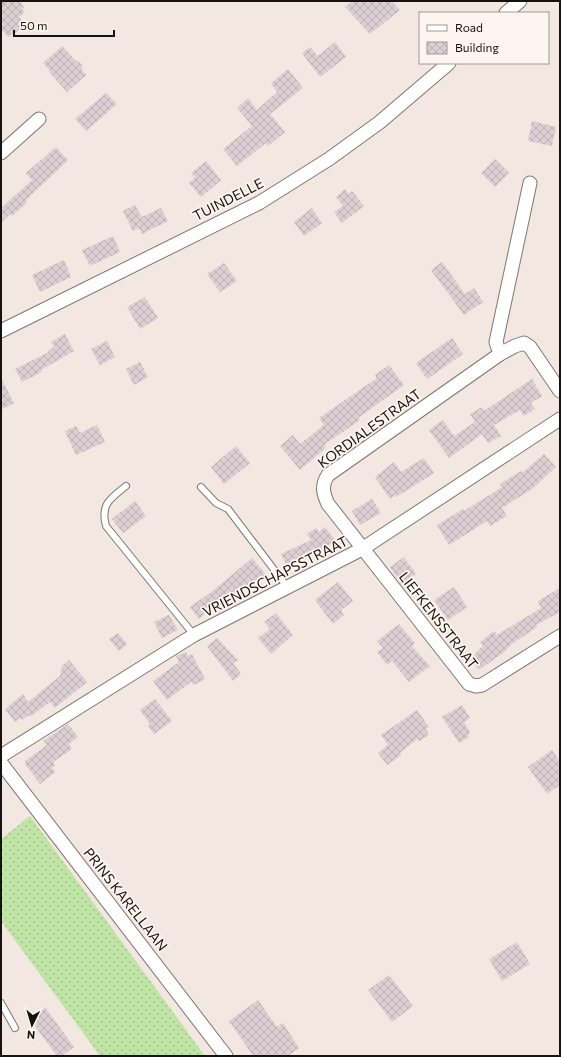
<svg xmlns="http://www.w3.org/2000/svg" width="561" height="1057" font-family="Commissioner,sans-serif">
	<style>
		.grass { fill: url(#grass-dots) }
		.building { fill: url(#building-cross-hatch) }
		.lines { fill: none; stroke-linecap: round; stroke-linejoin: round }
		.service-casing { stroke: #807671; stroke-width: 8 }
		.minor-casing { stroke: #807671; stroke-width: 15 }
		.service { stroke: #fff; stroke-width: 6 }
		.minor { stroke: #fff; stroke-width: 13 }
		.labels { text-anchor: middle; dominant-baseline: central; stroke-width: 3.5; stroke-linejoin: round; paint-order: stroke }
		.street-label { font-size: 14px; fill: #161210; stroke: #fef5f0 }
	</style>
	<defs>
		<pattern id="grass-dots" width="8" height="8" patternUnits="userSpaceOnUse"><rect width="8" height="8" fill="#bfe4a5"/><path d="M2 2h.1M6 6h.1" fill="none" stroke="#a3c38d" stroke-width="1.8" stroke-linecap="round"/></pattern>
		<pattern id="building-cross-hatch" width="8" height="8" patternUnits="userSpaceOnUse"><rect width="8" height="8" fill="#dccfd3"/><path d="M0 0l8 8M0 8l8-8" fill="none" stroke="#bcb1b4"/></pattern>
	</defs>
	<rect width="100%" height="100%" fill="#f2e7e1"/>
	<path class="grass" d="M30 816 205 1056H100L1 921V839Z"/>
	<g class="building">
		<path d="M1 1H19L24 7 22 9 25 12 19 17 25 24 13 35 12 34 8 37 1 29Z"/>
		<path d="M352 1H392L400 10 370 34 345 7Z"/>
		<path d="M335 42 346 57 320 77 302 53 310 47 318 56Z"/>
		<path d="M62 46 76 61 79 62 82 65V70L86 75 67 92 49 72 50 71 43 63Z"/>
		<path d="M288 69 303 88 270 114 285 132 268 146 266 143 237 166 223 149 252 126 237 108 248 98 257 110 277 92 271 83Z"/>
		<path d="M106 93 117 104 86 131 75 119Z"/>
		<path d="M532 121 556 127 552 146 528 141Z"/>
		<path d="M56 147 68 160 25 201 27 203 12 216 10 214 1 223V208L32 180 26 173Z"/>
		<path d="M495 159 509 173 495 187 481 173Z"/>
		<path d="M206 161 221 180 201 197 189 183 195 178 191 173Z"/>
		<path d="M345 189 349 194 352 191 364 206 342 223 334 212 343 206 336 197Z"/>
		<path d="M135 205 142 217 161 208 168 221 142 234 139 228 133 231 123 211Z"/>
		<path d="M312 208 322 223 304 236 294 222Z"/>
		<path d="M113 236 120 252 90 266 82 250Z"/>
		<path d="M64 260 71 277 40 292 32 275Z"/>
		<path d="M442 262 465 294 474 288 483 302 464 315 431 270Z"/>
		<path d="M224 263 237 281 220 292 207 274Z"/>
		<path d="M145 297 158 318 140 329 127 307Z"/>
		<path d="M65 334 74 351 41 370 42 372 22 382 15 369 49 352 48 351 54 347 51 342Z"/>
		<path d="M452 338 463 354 427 379 416 363Z"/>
		<path d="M107 341 115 357 100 365 91 349Z"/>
		<path d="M140 362 148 377 134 385 126 369Z"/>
		<path d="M389 365 404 385 358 418 360 420 324 445 326 448 300 470 280 446 293 435 300 444 324 425 319 418 377 378 375 375Z"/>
		<path d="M1 378 14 403 1 410Z"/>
		<path d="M532 379 542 396 531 403 535 409 524 416 520 410 494 425 501 436 488 443 482 434 449 458 429 430 443 420 454 436 475 422 470 414 482 407 484 411Z"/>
		<path d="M97 425 105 442 76 455 65 431 76 426 80 433Z"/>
		<path d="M236 446 250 463 224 484 211 467Z"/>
		<path d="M544 454 556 467 532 489 502 508 507 516 490 526 487 521 449 545 437 525 463 509 464 511 502 487 500 484 521 471 522 473Z"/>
		<path d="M424 458 434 473 396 497 395 495 390 499 375 477 394 462 401 472Z"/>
		<path d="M372 499 381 513 360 525 352 511Z"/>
		<path d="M135 501 146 516 123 533 112 519Z"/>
		<path d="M325 527 335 540 319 552 287 567 281 554 311 540 307 534 316 528 319 532Z"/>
		<path d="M404 557 416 574 401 584 390 567Z"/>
		<path d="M252 558 267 576 255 585 253 581 216 611 214 607 199 619 190 607 214 590Z"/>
		<path d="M338 582 353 601 341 610 344 615 333 624 315 600Z"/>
		<path d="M454 587 467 607 448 620 434 600Z"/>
		<path d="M560 588V612L536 625 537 627 512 644 504 652 479 670 470 659 483 646 480 642 494 631 497 635 541 608 538 601Z"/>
		<path d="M276 613 293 635 271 654 258 638 270 629 264 622Z"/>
		<path d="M169 615 178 630 162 638 154 622Z"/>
		<path d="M399 624 415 643 412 646 430 666 409 682 392 661 387 665 377 652 383 648 377 641Z"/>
		<path d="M118 633 127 644 119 651 109 639Z"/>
		<path d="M217 638 238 660 233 663 241 674 233 681 207 646Z"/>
		<path d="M186 652 188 656 192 654 205 679 194 685 191 682 167 700 153 681 179 662 176 656Z"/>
		<path d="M69 660 87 682 55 708 50 702 30 717 29 715 22 720 20 718 15 722 5 709 23 694 28 702 60 676 62 666Z"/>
		<path d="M155 699 172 721 154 734 148 726 150 724 140 710Z"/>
		<path d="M462 705 470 718 464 722 470 732 468 735 469 737 459 743 442 717Z"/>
		<path d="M417 710 429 727 426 729 429 735 419 741 417 739 400 753 401 755 387 765 378 753 388 745 381 735Z"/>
		<path d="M68 724 78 737 69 744 72 749 53 762 55 765 52 768 55 772 40 784 25 764V761L47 745 43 741Z"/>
		<path d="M552 750 560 762V785L547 794 528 767Z"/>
		<path d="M517 942 530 964 502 981 489 959Z"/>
		<path d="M389 975 413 1006 392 1022 368 990Z"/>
		<path d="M258 1000 277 1027 283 1023 299 1048 288 1056H253L229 1021Z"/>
		<path d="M45 1007 74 1047 62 1056H57L29 1018Z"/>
	</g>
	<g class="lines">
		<defs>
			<g id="service">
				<path d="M126 486C111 498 100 504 106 526L194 635"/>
				<path d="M201 487 216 503 228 509 288 588"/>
				<path d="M1 1003 15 1028"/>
			</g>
			<g id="minor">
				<path d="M506 13 520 1"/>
				<path d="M1 153 39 119"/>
				<path d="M1 331 259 203 329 159 380 122 449 63"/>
				<path d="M500 354 496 342 530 183"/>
				<path d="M560 391 530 347 524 343 515 346 500 354 328 475C321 486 323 493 328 504L469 684 476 686 482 685 560 636"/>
				<path d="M1 756 194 635 362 549 560 419"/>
				<path d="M1 763 226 1056"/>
			</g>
		</defs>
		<use href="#service" class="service-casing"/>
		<use href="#minor" class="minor-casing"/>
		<use href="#service" class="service"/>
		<use href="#minor" class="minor"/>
	</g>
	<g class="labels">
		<g class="street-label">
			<text transform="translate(228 199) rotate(-27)">TUINDELLE</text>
			<text transform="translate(369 428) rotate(-36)">KORDIALESTRAAT</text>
			<text transform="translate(275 576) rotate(-27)">VRIENDSCHAPSSTRAAT</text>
			<text transform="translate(439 620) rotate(52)">LIEFKENSSTRAAT</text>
			<text transform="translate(126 899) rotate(52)">PRINS KARELLAAN</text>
		</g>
	</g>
	<rect width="561" height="1057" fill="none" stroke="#161210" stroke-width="4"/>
	<rect x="419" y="12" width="130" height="52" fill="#fef5f0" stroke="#a19a96"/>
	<rect x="427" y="25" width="20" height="6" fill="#ffffff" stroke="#a19a96"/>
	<text x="455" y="32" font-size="12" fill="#161210">Road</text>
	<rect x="427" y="42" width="20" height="12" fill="url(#building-cross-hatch)" stroke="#a19a96"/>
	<text x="455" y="52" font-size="12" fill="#161210">Building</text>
	<g transform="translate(32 1025) rotate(185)" stroke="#fef5f0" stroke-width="3" paint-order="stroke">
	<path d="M0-3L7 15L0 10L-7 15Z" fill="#161210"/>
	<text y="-6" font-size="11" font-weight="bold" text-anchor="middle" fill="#161210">N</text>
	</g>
	<path d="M14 30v6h100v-6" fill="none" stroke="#161210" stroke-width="2"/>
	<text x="20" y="30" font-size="12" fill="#161210" stroke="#fef5f0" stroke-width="3" paint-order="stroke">50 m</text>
</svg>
